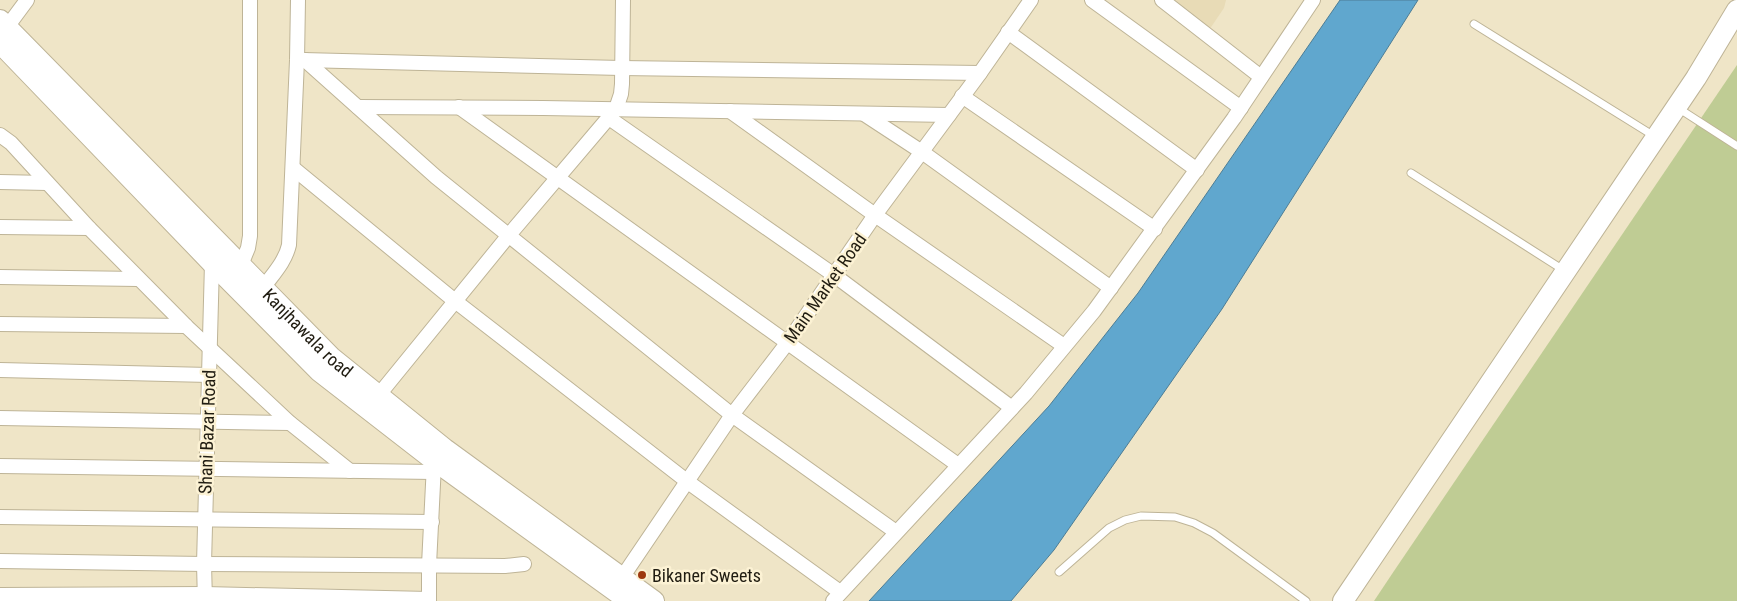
<svg xmlns="http://www.w3.org/2000/svg" width="1737" height="601" font-family="'Roboto Condensed',sans-serif">
	<style>
		.built { fill: #e8dbb6 }
		.green { fill: #bfcc94 }
		.water { fill: #60a7ce; stroke: #4d7d95 }
		.lines { fill: none; stroke-linecap: round; stroke-linejoin: round }
		.lane-casing { stroke: #beb497; stroke-width: 9 }
		.street-casing { stroke: #beb497; stroke-width: 16 }
		.secondary-casing { stroke: #beb497; stroke-width: 22 }
		.lane { stroke: #fff; stroke-width: 7 }
		.street { stroke: #fff; stroke-width: 14 }
		.secondary { stroke: #fff; stroke-width: 20 }
		.poi-dot { fill: #9d380f; stroke: #fcf2d4; stroke-width: 2 }
		.labels { text-anchor: middle; dominant-baseline: central; stroke-width: 5; stroke-linejoin: round; paint-order: stroke }
		.street-label { font-size: 18px; fill: #201c11; stroke: #fcf2d4 }
		.poi-label { font-size: 18px; fill: #201c11; stroke: #fcf2d4; text-anchor: start }
	</style>
	<rect width="100%" height="100%" fill="#efe5c7"/>
	<path class="built" d="M1159 0H1226L1224 8 1207 33Z"/>
	<path class="green" d="M1737 65V601H1374L1394 571Z"/>
	<path class="water" d="M1340 0H1418L1222 309 1054 550 1011 601H869L1049 406 1138 293Z"/>
	<g class="lines">
		<defs>
			<g id="lane">
				<path d="M1474 24 1654 136"/>
				<path d="M1678 108 1737 146"/>
				<path d="M1411 173 1565 271"/>
				<path d="M1059 572 1109 528 1125 520 1141 516 1175 517 1194 523 1213 533 1306 601"/>
			</g>
			<g id="street">
				<path d="M1092 0 1241 108"/>
				<path d="M1162 0 1261 77"/>
				<path d="M7 27 27 0"/>
				<path d="M1008 32 1197 170"/>
				<path d="M303 60 621 68 980 73"/>
				<path d="M305 60 436 177 732 415 896 532"/>
				<path d="M962 96 1155 229"/>
				<path d="M358 107 543 108 949 115"/>
				<path d="M459 107 958 465"/>
				<path d="M730 111 875 215 1064 346"/>
				<path d="M864 114 922 152 1111 288"/>
				<path d="M609 118 834 275 1012 408"/>
				<path d="M0 135 11 143 89 228 186 326 290 423 350 471"/>
				<path d="M293 168 455 301 688 482 840 592"/>
				<path d="M0 182 47 183"/>
				<path d="M0 227 89 228"/>
				<path d="M241 265 248 248 250 236V0"/>
				<path d="M0 277 138 279"/>
				<path d="M263 288C273 274 285 262 289 245L297 60 298 0"/>
				<path d="M0 324 186 326"/>
				<path d="M0 370 209 375"/>
				<path d="M373 402 509 235 616 109 621 94 622 84 623 0"/>
				<path d="M0 418 290 423"/>
				<path d="M0 466 434 472"/>
				<path d="M0 517 432 522"/>
				<path d="M0 561 204 564 505 566 524 564"/>
				<path d="M617 585 732 415 788 342 875 215 980 73 1031 0"/>
				<path d="M0 595 205 594 429 599"/>
				<path d="M205 601 204 564 212 263 215 261"/>
				<path d="M429 601V565L434 464"/>
				<path d="M833 601 1026 393 1094 311 1234 118 1313 0"/>
			</g>
			<g id="secondary">
				<path id="s1" d="M0 20 331 357 445 449 654 601"/>
				<path d="M0 43 212 263 319 371 435 461 629 601"/>
				<path d="M1343 601 1696 78 1737 10"/>
			</g>
		</defs>
		<use href="#lane" class="lane-casing"/>
		<use href="#street" class="street-casing"/>
		<use href="#secondary" class="secondary-casing"/>
		<use href="#lane" class="lane"/>
		<use href="#street" class="street"/>
		<use href="#secondary" class="secondary"/>
	</g>
	<circle class="poi-dot" cx="642" cy="575" r="5"/>
	<g class="labels">
		<g class="street-label">
			<text transform="translate(825 288) rotate(-55)">Main Market Road</text>
			<text stroke="none"><textPath href="#s1" startOffset="439">Kanjhawala road</textPath></text>
			<text transform="translate(207 432) rotate(-88)">Shani Bazar Road</text>
		</g>
		<g class="poi-label">
			<text x="652" y="575">Bikaner Sweets</text>
		</g>
	</g>
</svg>
